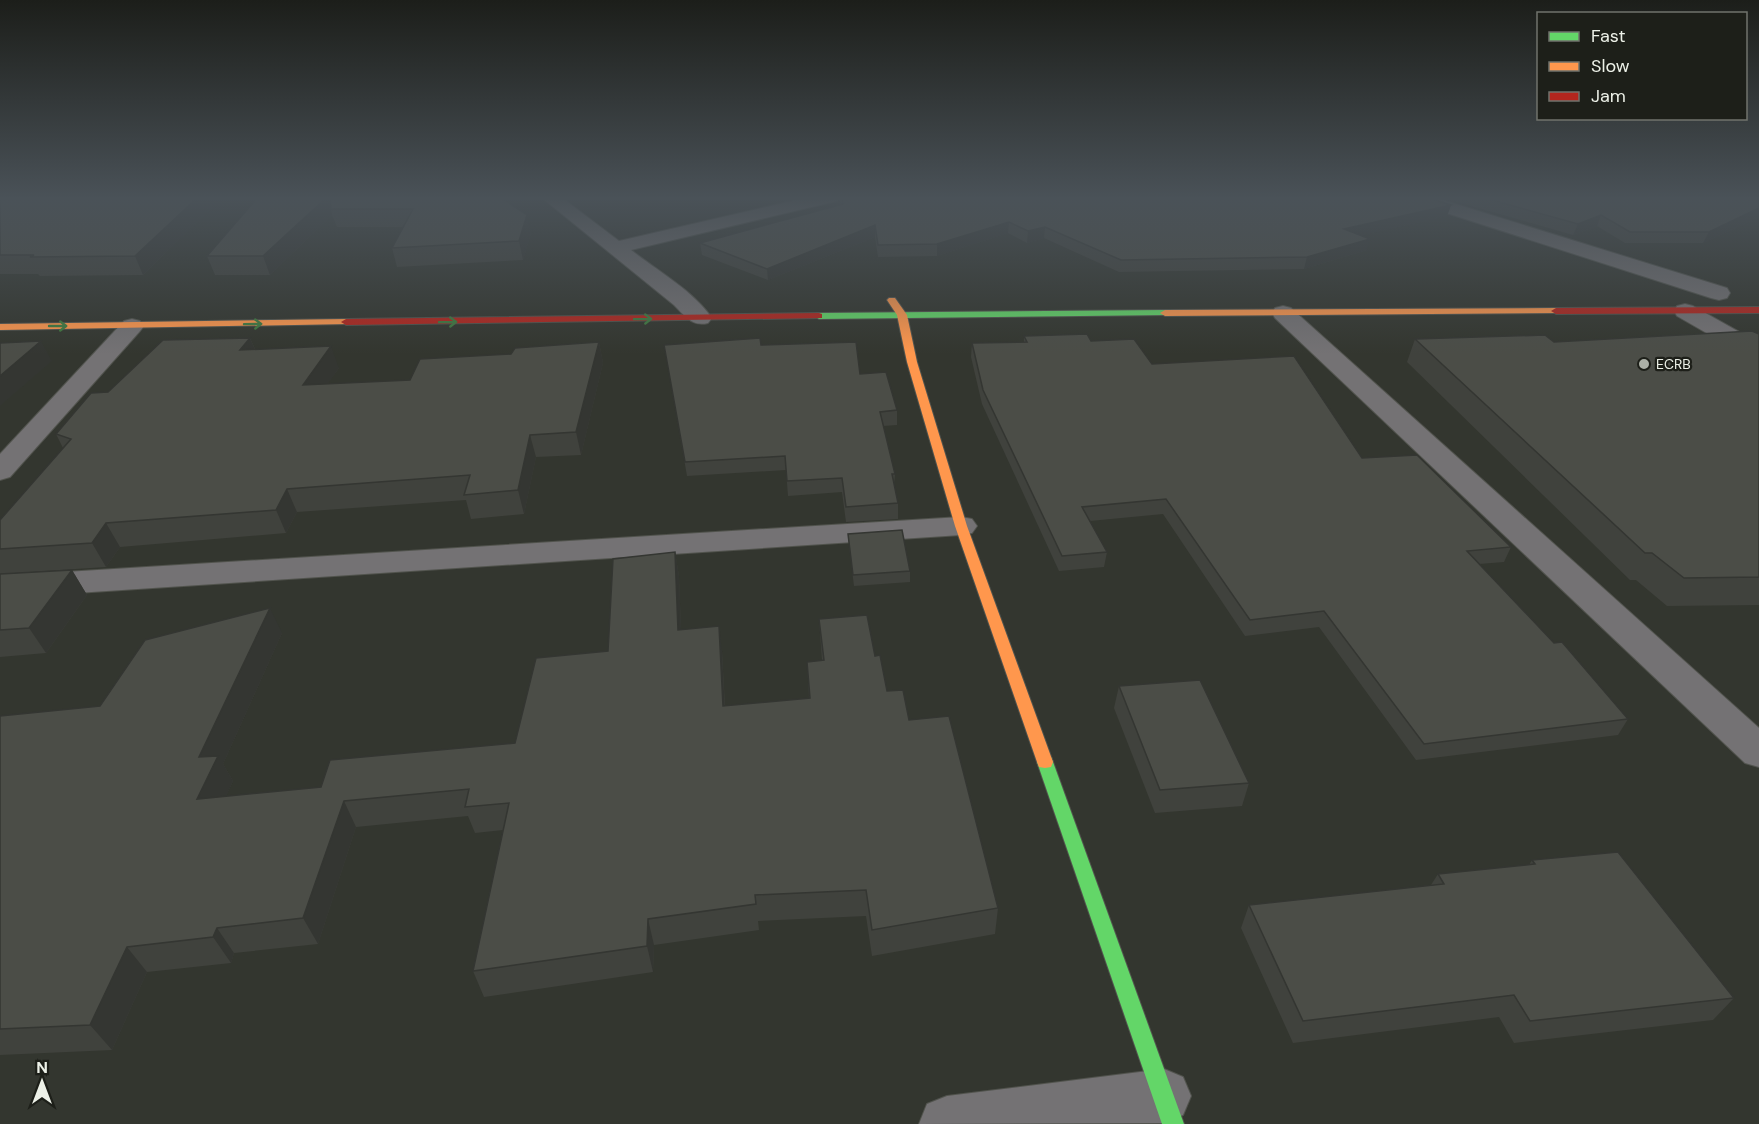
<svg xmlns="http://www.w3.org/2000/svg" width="1759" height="1124" font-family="'DM Sans',sans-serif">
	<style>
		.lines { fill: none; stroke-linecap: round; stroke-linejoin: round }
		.street-casing { stroke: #51534d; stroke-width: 2 }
		.fast-casing { stroke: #51534d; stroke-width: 2 }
		.slow-casing { stroke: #51534d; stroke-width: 2 }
		.jam-casing { stroke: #51534d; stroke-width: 2 }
		.street { fill: #747274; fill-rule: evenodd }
		.fast { fill: #63d668; fill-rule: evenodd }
		.slow { fill: #ff974d; fill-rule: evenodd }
		.jam { fill: #b3261e; fill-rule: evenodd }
		.wall { fill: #40423d }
		.shaded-wall { fill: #343632 }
		.building { fill: #4b4d47; stroke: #343632; stroke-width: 1.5 }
		.oneway { stroke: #407a40 }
		.poi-dot { fill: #acb0a7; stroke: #1d1f19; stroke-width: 2 }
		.labels { text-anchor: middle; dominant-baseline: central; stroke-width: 4.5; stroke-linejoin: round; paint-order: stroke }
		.far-poi-label { font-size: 14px; fill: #edf1e8; stroke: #1d1f19; text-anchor: start }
	</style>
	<rect width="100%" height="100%" fill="#33362f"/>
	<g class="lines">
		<defs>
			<g id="street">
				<path d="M541 197H561L619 241 809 197H840L837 201 631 250C658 271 692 290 712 318L708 323C692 327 685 316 674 305Z"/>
				<path d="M1406 197H1433L1727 288 1730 293 1727 298 1719 300 1711 298 1409 201Z"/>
				<path d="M1685 304 1693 306 1759 343V360L1750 358 1677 316 1674 311 1677 306Z"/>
				<path d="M1283 306 1291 308 1759 728V767L1745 763 1275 318 1272 313 1275 308Z"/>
				<path d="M132 319 140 321 144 326 140 331 10 477 0 480V454L124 321Z"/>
				<path d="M961 517 972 519 977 526 972 533 961 535 0 598V576Z"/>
				<path d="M1164 1069 1183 1077 1191 1096 1183 1115 1164 1123 919 1124 927 1104 947 1096Z"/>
			</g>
			<g id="fast">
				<path d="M1165 310 1168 311V315L819 319 814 316 819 313Z"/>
				<path d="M1045 756 1051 757 1053 762 1184 1124H1162L1037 762 1039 757Z"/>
			</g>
			<g id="slow">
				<path d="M889 298H895L907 315 917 362 967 526 1053 762 1051 767 1045 768 1039 767 1037 762 955 526 907 362 897 315 887 300Z"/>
				<path d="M1556 308 1559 309V313L1165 316 1160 313 1165 310Z"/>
				<path d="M346 319 349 320V324L0 330V324Z"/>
			</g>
			<g id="jam">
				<path d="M1759 307V313L1556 314 1551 311 1556 308Z"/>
				<path d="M819 313 822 314V318L346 325 341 322 346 319Z"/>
			</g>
		</defs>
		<use href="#street" class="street-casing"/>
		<use href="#fast" class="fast-casing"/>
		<use href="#slow" class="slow-casing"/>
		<use href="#jam" class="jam-casing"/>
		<use href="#street" class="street"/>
		<use href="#fast" class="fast"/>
		<use href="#slow" class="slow"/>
		<use href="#jam" class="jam"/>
	</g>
	<g class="wall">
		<path d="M0 197H208L212 207 143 275 40 276 38 274H0Z"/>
		<path d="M258 197H500L531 233 523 260 397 267 392 248 403 227H337L332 215 270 275H215L207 256Z"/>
		<path d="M839 197H1425L1451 205 1447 216 1362 235 1367 250 1304 269 1119 272 1044 238 1027 243 1008 233 937 256 878 257 875 237 768 280 702 255 700 243 840 205Z"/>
		<path d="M1440 197H1759V217L1703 243H1625L1597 226 1573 235Z"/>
		<path d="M1759 334V605L1667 606 1636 580H1630L1407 362 1415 339 1554 342Z"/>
		<path d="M1024 336 1091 341 1152 364 1362 458 1511 547 1504 562 1479 564 1554 643 1628 719 1618 735 1416 760 1319 627 1245 636 1163 514 1090 521 1107 552 1104 567 1059 571 982 404 971 357 972 343 1024 342Z"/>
		<path d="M250 338 255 349 339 368 327 384 410 380 511 354 599 342 603 363 581 455 536 457 524 514 471 519 466 500 297 512 286 533 120 547 106 567 0 574V520L63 448 56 434Z"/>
		<path d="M664 345H761L860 374 897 410V425L883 426 895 474 894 485 898 503V519L846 522 842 492 788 496 786 470 687 476Z"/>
		<path d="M848 534 910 571V582L854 586 849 545Z"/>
		<path d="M675 552 679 576 681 630 722 651 725 706 809 698 807 662 822 660 819 619 875 656 887 691 909 720 998 908 995 934 872 956 866 916 758 921 759 930 654 945 653 972 484 997 473 971 503 830 475 833 468 816 356 827 318 944 234 953 231 963 147 972 112 1050 0 1055V716L100 706 282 633 223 764 233 781 226 796 321 787 515 743 608 651Z"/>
		<path d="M72 570 87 595 46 653 0 657V574Z"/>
		<path d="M1119 686 1249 783 1242 806 1155 813 1114 708Z"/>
		<path d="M1532 860 1734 998 1713 1020 1514 1043 1499 1017 1293 1043 1241 928 1249 905 1431 885 1438 874 1529 865Z"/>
	</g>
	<g class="shaded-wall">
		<path d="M182 197H208L212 207 143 275 135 256Z"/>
		<path d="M327 197H330L331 209 332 215 270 275 263 256Z"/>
		<path d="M1451 205 1447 216 1341 240 1344 229Z"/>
		<path d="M1759 208V217L1703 243 1709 232Z"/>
		<path d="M527 215 531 233 523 260 519 241Z"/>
		<path d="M1601 215 1597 226 1573 235 1578 224Z"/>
		<path d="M1009 222 1008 233 937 256V244Z"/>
		<path d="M875 225V237L768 280 767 269Z"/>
		<path d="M1045 227 1044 238 1027 243 1028 231Z"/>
		<path d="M1370 239 1367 250 1304 269 1307 257Z"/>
		<path d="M250 338 259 359 240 350Z"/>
		<path d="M41 341 52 361 0 406V376Z"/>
		<path d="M599 342 603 363 581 455 576 432Z"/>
		<path d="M331 346 339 368 311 407 303 385Z"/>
		<path d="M530 435 536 457 524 514 518 490Z"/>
		<path d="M287 489 297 512 286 533 276 510Z"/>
		<path d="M106 523 120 547 106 567 92 543Z"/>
		<path d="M675 552 679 576 682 655 678 630Z"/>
		<path d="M72 570 87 595 46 653 29 628Z"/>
		<path d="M270 608 282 633 223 764 233 781 213 825 197 799 199 757Z"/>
		<path d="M719 626 722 651 726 732 723 706Z"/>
		<path d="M344 801 356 827 318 944 303 918Z"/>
		<path d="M648 919 654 945 653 972 647 946Z"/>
		<path d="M217 928 234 953 231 963 213 937Z"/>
		<path d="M127 947 147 972 112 1050 90 1025Z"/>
	</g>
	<g class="building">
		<path d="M0 197H198L135 256 30 257 34 255H0Z"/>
		<path d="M258 197H327L263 256H207Z"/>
		<path d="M330 197H500L527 215 519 241 392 248 413 209H331Z"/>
		<path d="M841 197H1425L1451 205 1344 229 1370 239 1307 257 1121 260 1045 227 1028 231 1009 222 937 244 878 245 875 225 767 269 700 243 843 204Z"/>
		<path d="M1481 197H1759V208L1709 232H1630L1601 215 1578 224Z"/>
		<path d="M1752 331 1759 334V577L1684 578 1652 553H1645L1415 339 1545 335 1554 342Z"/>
		<path d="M1087 334 1091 341 1134 339 1152 364 1294 356 1362 458 1417 455 1511 547 1467 551 1554 643 1562 642 1628 719 1424 744 1324 611 1250 620 1166 499 1082 507 1107 552 1062 556 983 390 972 343 1027 342 1024 336Z"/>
		<path d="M250 338 240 350 331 346 303 385 410 380 420 359 511 354 515 348 599 342 576 432 530 435 518 490 464 495 470 475 287 489 276 510 106 523 92 543 0 549V520L71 439 56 434 91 393 108 392 163 340Z"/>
		<path d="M760 338 761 345 856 342 860 374 886 372 897 410 880 412 895 474H892L898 503 846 507 842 478 787 481 785 456 685 462 664 345Z"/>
		<path d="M41 341 0 376V343Z"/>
		<path d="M902 530 910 571 853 575 848 534Z"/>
		<path d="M675 552 678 630 719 626 723 706 810 698 807 662 824 660 819 619 867 615 875 656 880 655 887 691 903 690 909 720 949 716 998 908 872 930 866 890 755 895 756 904 648 919 647 946 473 971 509 803 465 807 469 789 344 801 303 918 217 928 213 937 127 947 90 1025 0 1029V716L100 706 145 640 270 608 199 757 218 756 197 799 321 787 330 760 515 743 536 658 608 651 613 559Z"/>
		<path d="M72 570 29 628 0 630V574Z"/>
		<path d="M1200 680 1249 783 1160 790 1119 686Z"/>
		<path d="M1618 852 1734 998 1530 1021 1514 995 1303 1021 1249 905 1444 884 1438 874 1535 864 1532 860Z"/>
	</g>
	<defs><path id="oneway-shaft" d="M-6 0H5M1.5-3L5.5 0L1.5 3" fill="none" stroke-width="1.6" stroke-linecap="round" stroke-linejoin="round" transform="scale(1.5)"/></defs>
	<g class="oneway">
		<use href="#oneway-shaft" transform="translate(643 319) rotate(-1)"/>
		<use href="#oneway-shaft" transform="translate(448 322) rotate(-1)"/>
		<use href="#oneway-shaft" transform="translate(253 324) rotate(-1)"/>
		<use href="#oneway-shaft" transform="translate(58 326)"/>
	</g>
	<linearGradient id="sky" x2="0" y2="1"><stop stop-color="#1c1e1a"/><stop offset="0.56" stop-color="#4a5258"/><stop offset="1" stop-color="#4a5258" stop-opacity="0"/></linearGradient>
	<rect width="1759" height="354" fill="url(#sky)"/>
	<circle class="poi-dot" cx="1644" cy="364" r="6"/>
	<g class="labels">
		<g class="far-poi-label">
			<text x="1656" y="364">ECRB</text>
		</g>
	</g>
	<rect x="1537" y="12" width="210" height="108" fill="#1d1f19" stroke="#70736c" stroke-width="1.5"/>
	<rect x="1549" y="32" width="30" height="9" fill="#63d668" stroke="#70736c" stroke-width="1.5"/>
	<text x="1591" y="42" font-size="18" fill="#edf1e8">Fast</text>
	<rect x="1549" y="62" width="30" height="9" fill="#ff974d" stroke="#70736c" stroke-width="1.5"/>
	<text x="1591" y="72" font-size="18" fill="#edf1e8">Slow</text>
	<rect x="1549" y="92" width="30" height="9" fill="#b3261e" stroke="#70736c" stroke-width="1.5"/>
	<text x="1591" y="102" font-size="18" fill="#edf1e8">Jam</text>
	<g transform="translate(42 1082)" stroke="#1d1f19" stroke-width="4.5" paint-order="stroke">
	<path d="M0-4.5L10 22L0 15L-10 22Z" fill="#edf1e8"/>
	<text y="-9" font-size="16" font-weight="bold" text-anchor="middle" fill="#edf1e8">N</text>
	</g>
</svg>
